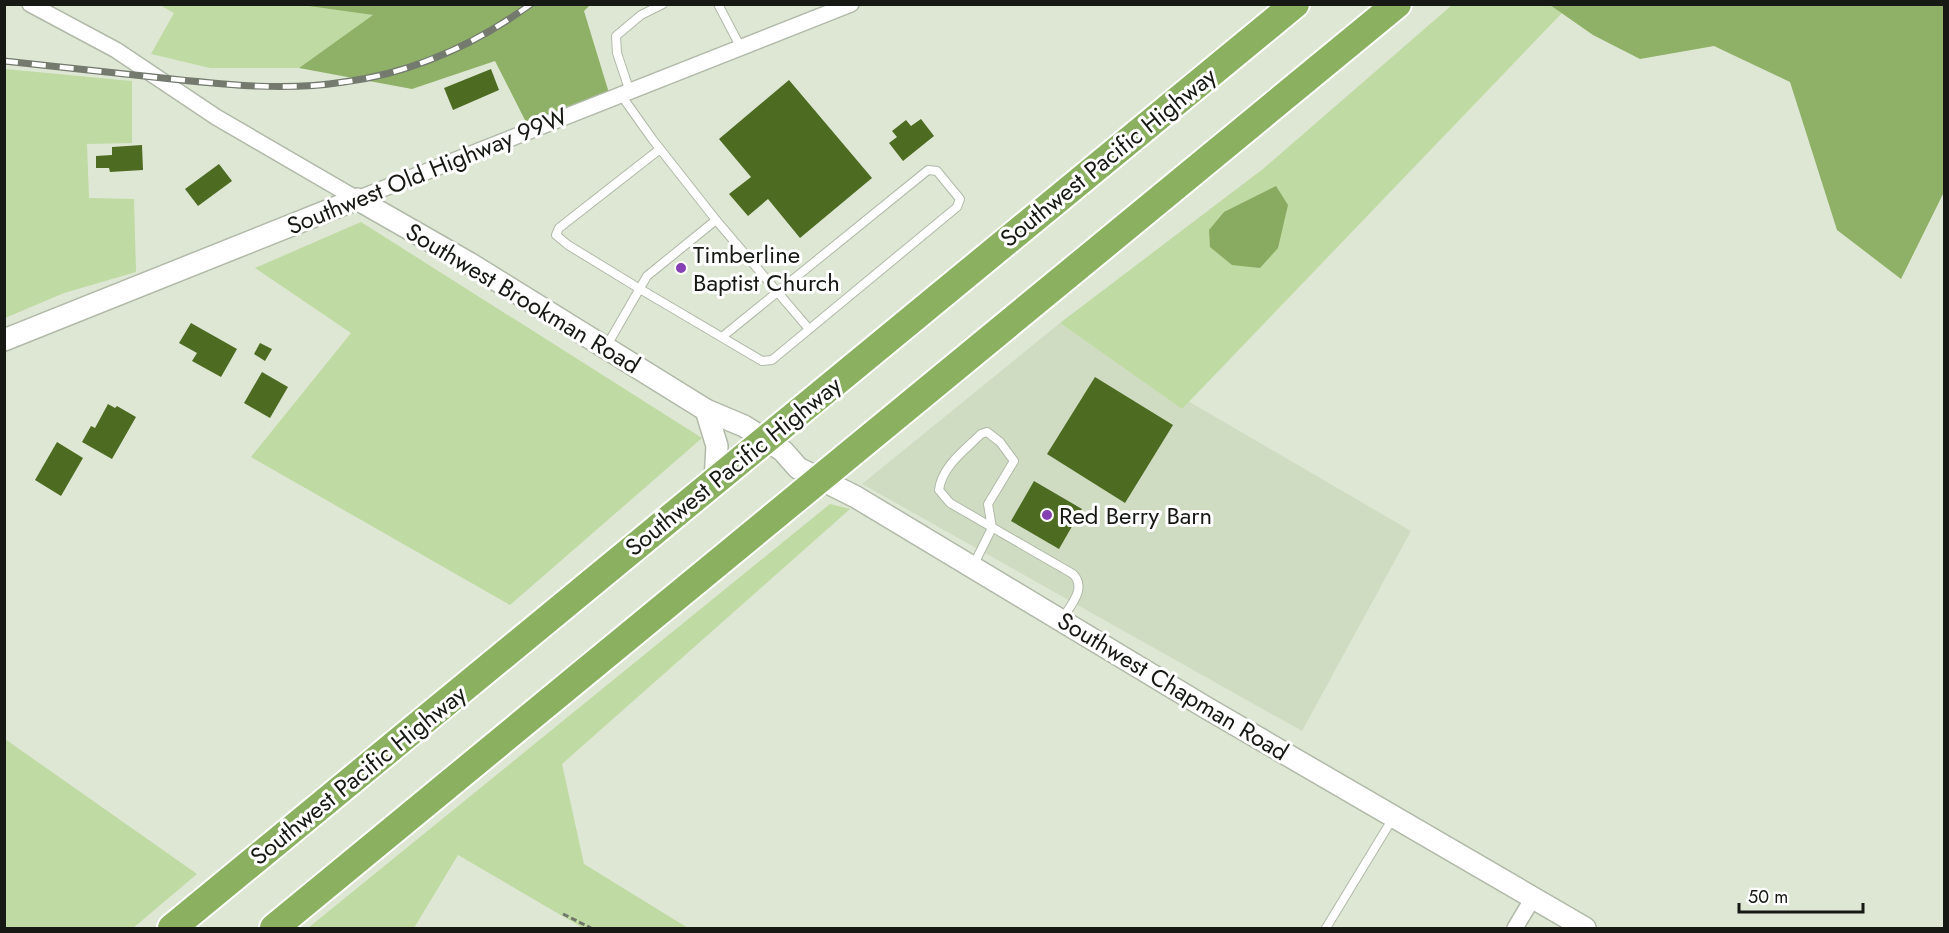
<svg xmlns="http://www.w3.org/2000/svg" width="1949" height="933" font-family="Jost,sans-serif">
	<style>
		.built { fill: #cfdcc2 }
		.green { fill: #bfdaa2 }
		.forest { fill: #8fb167 }
		.water { fill: #89ab61 }
		.building { fill: #4d6c22 }
		.lines { fill: none; stroke-linecap: round; stroke-linejoin: round }
		.lane-casing { stroke: #b1baa8; stroke-width: 10 }
		.street-casing { stroke: #b1baa8; stroke-width: 18 }
		.secondary-casing { stroke: #b1baa8; stroke-width: 24 }
		.highway-casing { stroke: #fff; stroke-width: 32 }
		.path { stroke: #71776b; stroke-width: 3; stroke-dasharray: 6 3; stroke-linecap: butt }
		.lane { stroke: #fff; stroke-width: 8 }
		.street { stroke: #fff; stroke-width: 15 }
		.secondary { stroke: #fff; stroke-width: 21 }
		.highway { stroke: #8bb05f; stroke-width: 28 }
		.rail-casing { stroke: #747a6e; stroke-width: 7 }
		.rail { stroke: #fff; stroke-width: 4.5; stroke-dasharray: 14; stroke-linecap: butt }
		.poi-dot { fill: #8540b4; stroke: #fff; stroke-width: 2 }
		.labels { text-anchor: middle; dominant-baseline: central; stroke-width: 6; stroke-linejoin: round; paint-order: stroke }
		.street-label { font-size: 24px; fill: #171a14; stroke: #fff }
		.poi-label { font-size: 24px; fill: #171a14; stroke: #fff; text-anchor: start }
	</style>
	<rect width="100%" height="100%" fill="#dee7d4"/>
	<path class="built" d="M1060 323 1182 409 1188 401 1411 531 1302 731 862 484Z"/>
	<g class="green">
		<path d="M302 4 374 15 299 68H210L151 54 174 13 160 5Z"/>
		<path d="M1452 5H1550L1562 13 1182 409 1060 323 1263 169Z"/>
		<path d="M5 69 132 81V143L87 144 89 198 134 199 136 272 64 293 5 318Z"/>
		<path d="M361 222 702 438 510 605 251 457 351 333 255 268Z"/>
		<path d="M830 504 850 509 562 764 584 864 688 928H583L458 855 414 928H308Z"/>
		<path d="M4 739H5L197 874 133 928H5Z"/>
	</g>
	<g class="forest">
		<path d="M302 5H590L584 11 609 93 528 126 495 61 412 89 299 68 373 15Z"/>
		<path d="M1550 5H1944V192L1901 279 1837 230 1790 82 1714 46 1640 59 1593 35Z"/>
	</g>
	<path class="water" d="M1276 186 1288 205 1278 248 1260 268 1232 265 1210 247 1209 230 1224 212Z"/>
	<g class="building">
		<path d="M491 69 499 90 453 110 444 88Z"/>
		<path d="M789 80 872 178 800 238 768 199 748 216 729 194 751 177 719 139Z"/>
		<path d="M921 119 934 136 903 161 889 143 897 137 892 131 906 120 911 126Z"/>
		<path d="M142 145 143 170 110 172 109 168H96V156L112 155V147Z"/>
		<path d="M219 164 232 181 198 206 185 189Z"/>
		<path d="M191 323 237 349 221 377 192 361 197 353 179 343Z"/>
		<path d="M260 343 272 349 265 361 254 354Z"/>
		<path d="M262 372 288 387 270 418 244 403Z"/>
		<path d="M1095 377 1173 425 1125 503 1047 454Z"/>
		<path d="M108 404 115 408 117 406 136 417 112 459 82 442 91 426 95 428Z"/>
		<path d="M57 442 83 458 61 496 35 480Z"/>
		<path d="M1034 481 1082 509 1059 549 1011 521Z"/>
	</g>
	<g class="lines">
		<defs>
			<g id="lane">
				<path d="M718 4 741 48"/>
				<path d="M630 92 617 53 616 36 641 15 663 4"/>
				<path d="M660 149 559 228 556 235 568 245 640 289 762 361 772 360 957 207 960 199 937 171 928 170 722 337"/>
				<path d="M716 220 809 329"/>
				<path d="M606 347 647 276 716 220 653 140 621 95"/>
				<path d="M973 566 992 528 988 504 1014 461 1000 442 987 432 981 434C965 450 942 466 939 490L950 503 1073 574C1087 588 1071 605 1062 619"/>
				<path d="M1326 928 1393 818"/>
			</g>
			<g id="street">
				<path d="M30 4 116 50 216 117 357 199 851 4"/>
				<path d="M1515 928 1533 898"/>
			</g>
			<g id="secondary">
				<path d="M4 340 357 199 469 263 706 410 744 426 783 451 798 468 856 497 1205 707 1585 928"/>
				<path d="M706 410 717 446 715 481"/>
			</g>
			<g id="highway">
				<path d="M172 928 1295 4"/>
				<path d="M274 928 1397 4"/>
			</g>
		</defs>
		<use href="#lane" class="lane-casing"/>
		<use href="#street" class="street-casing"/>
		<use href="#secondary" class="secondary-casing"/>
		<use href="#highway" class="highway-casing"/>
		<path class="path" d="M563 914 591 928"/>
		<use href="#lane" class="lane"/>
		<use href="#street" class="street"/>
		<use href="#secondary" class="secondary"/>
		<use href="#highway" class="highway"/>
		<defs>
			<path id="rail" d="M4 61C60 67 116 73 172 79 229 85 286 91 344 82 412 73 476 44 531 4"/>
		</defs>
		<use href="#rail" class="rail-casing"/>
		<use href="#rail" class="rail"/>
	</g>
	<g class="poi-dot">
		<circle cx="681" cy="268" r="6"/>
		<circle cx="1047" cy="515" r="6"/>
	</g>
	<g class="labels">
		<g class="street-label">
			<text transform="translate(1108 157) rotate(-39)">Southwest Pacific Highway</text>
			<text transform="translate(427 171) rotate(-22)">Southwest Old Highway 99W</text>
			<text transform="translate(523 298) rotate(31)">Southwest Brookman Road</text>
			<text transform="translate(733 466) rotate(-39)">Southwest Pacific Highway</text>
			<text transform="translate(1173 686) rotate(31)">Southwest Chapman Road</text>
			<text transform="translate(358 775) rotate(-39)">Southwest Pacific Highway</text>
		</g>
		<g class="poi-label">
			<text x="693" y="254">Timberline<tspan x="693" dy="28">Baptist Church</tspan></text>
			<text x="1059" y="515">Red Berry Barn</text>
		</g>
	</g>
	<rect width="1949" height="933" fill="none" stroke="#171a14" stroke-width="12"/>
	<path d="M1739 903v9h124v-9" fill="none" stroke="#171a14" stroke-width="3"/>
	<text x="1748" y="903" font-size="18" fill="#171a14" stroke="#ffffff" stroke-width="4.5" paint-order="stroke">50 m</text>
</svg>
